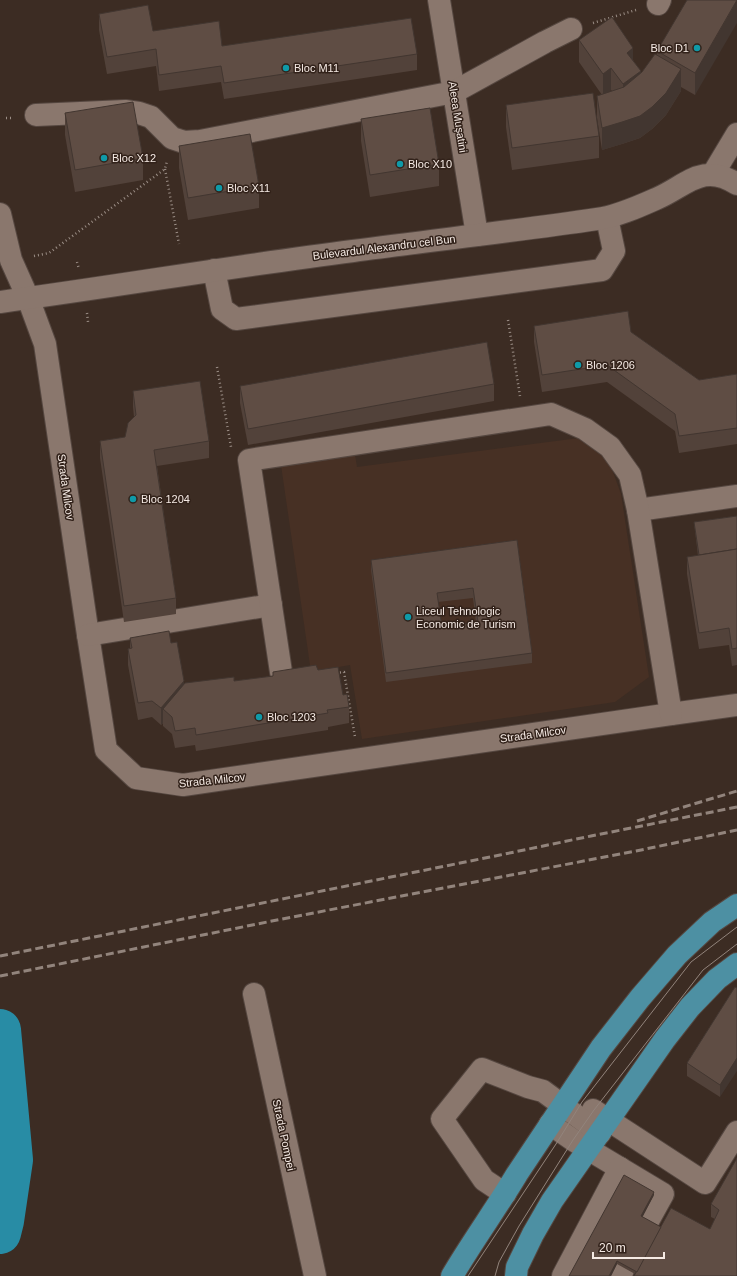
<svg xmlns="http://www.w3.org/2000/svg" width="737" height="1276" font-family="Arial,sans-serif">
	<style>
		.built { fill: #473024 }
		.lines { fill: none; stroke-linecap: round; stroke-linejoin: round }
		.river { stroke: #288ca5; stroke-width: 42 }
		.minor-casing { stroke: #554740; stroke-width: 24 }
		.major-casing { stroke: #554740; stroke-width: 24 }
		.path { stroke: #9b8e86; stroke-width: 2.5; stroke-dasharray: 1 3; stroke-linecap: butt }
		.minor { stroke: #8a776d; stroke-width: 22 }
		.major { stroke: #4d90a3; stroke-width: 22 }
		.tram { stroke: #92847c; stroke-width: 1 }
		.rail { stroke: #92847c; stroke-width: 3; stroke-dasharray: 8 4; stroke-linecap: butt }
		.wall { fill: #52423a; fill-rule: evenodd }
		.shaded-wall { fill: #423630 }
		.building { fill: #5f4d44; stroke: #423630; fill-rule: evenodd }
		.culture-dot { fill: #0f9aa8; stroke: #32221a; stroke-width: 1.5 }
		.labels { text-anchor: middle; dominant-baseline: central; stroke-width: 3; stroke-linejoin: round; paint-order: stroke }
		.poi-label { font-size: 11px; fill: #f5eae4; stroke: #32221a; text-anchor: start }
		.street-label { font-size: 11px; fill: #f5eae4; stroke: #32221a }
	</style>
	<rect width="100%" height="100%" fill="#3c2c23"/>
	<path class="built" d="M579 438 599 451 610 464 621 494 649 677 615 702 362 739 350 665 311 672 281 465 355 455 357 467Z"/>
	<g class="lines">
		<path class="river" d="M0 1030 12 1160 3 1221 0 1233"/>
		<defs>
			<g id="minor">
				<path d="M439 0 477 235"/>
				<path d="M658 4 660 0"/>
				<path d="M36 115 125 111 139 113 151 117 172 138 184 142 200 141 454 92 545 42 571 29"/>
				<path d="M713 174 737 134"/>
				<path d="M0 214 11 260 28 298 45 344 88 635 106 750 136 778 183 785 671 714 737 705"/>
				<path d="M214 270 222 309 236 319 602 270 614 251 607 218"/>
				<path d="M0 302C118 286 235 266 353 251 434 240 516 231 597 219 616 217 640 206 658 198 687 185 703 162 737 184"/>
				<path d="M638 510 737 496"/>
				<path d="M88 635 271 605"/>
				<path d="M281 672 249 460 551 414 585 429 610 447 630 475 638 510 671 714"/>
				<path d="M254 994 315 1276"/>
				<path d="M593 1110 705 1183 737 1132"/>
				<path d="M550 1124 573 1140 663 1194 647 1223"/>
				<path d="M505 1194 484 1180 442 1119 482 1069 528 1087 543 1091 600 1133"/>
				<path d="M563 1276 620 1168"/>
				<path d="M620 1276 623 1270"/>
			</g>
			<g id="major">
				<path d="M452 1276C472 1242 496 1209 517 1174L601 1048 640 998 677 955 712 922 737 905"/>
				<path d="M516 1276 517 1267 533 1234 552 1201 665 1039 690 1007 717 979 737 964"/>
			</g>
		</defs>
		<use href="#minor" class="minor-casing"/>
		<use href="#major" class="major-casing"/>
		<g class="path">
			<path d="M593 23 636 10"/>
			<path d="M6 118H13"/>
			<path d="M165 169 179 244"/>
			<path d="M34 256 49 253 165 169 167 161"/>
			<path d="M77 262 79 269"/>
			<path d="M87 313 88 322"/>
			<path d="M508 320 520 396"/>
			<path d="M217 367 231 447"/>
			<path d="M336 673 344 672 355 737"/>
		</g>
		<use href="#minor" class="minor"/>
		<use href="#major" class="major"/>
		<g class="tram">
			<path d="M468 1276 556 1144 582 1102 691 962 737 927"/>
			<path d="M495 1276 499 1262 519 1226 573 1140 594 1110 703 970 737 944"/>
		</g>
		<g class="rail">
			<path d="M637 821 737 791"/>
			<path d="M0 956 500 855 591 836 737 807"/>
			<path d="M0 976 282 919 636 851 737 830"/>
		</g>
	</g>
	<g class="wall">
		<path d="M737 0 695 95 681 87V91L666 115 652 129 640 138 622 144 602 150 597 118V96L602 95 579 62V40L633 60 641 73 657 55V51ZM611 90 612 91 606 93Z"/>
		<path d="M99 14 153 31 222 46 417 54V70L224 99 221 82 159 91 156 66 107 74 99 30Z"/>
		<path d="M506 105 599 136V158L512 170 506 127Z"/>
		<path d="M65 113 143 158V180L75 192 65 135Z"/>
		<path d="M361 119 439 164V186L370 197 361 141Z"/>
		<path d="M179 146 259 186V208L188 220 179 168Z"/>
		<path d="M534 326 631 332 699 380 737 374V444L679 453 675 431 607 382 542 392 534 342Z"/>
		<path d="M494 384V401L248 445 240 403V386Z"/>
		<path d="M133 391 209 441V458L157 466 176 598V614L124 622 100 458V441L125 437 134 417 133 407Z"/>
		<path d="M737 516V665L732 666 729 645 699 649 687 574V557L698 556 694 522Z"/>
		<path d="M517 540 532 653V663L386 682 371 570V560ZM473 598 476 622 442 627 438 602Z"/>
		<path d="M130 638 171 643 184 684 234 681 318 670 343 695 349 707V723L328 727V730L196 751 195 745 175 748 172 734 163 726V723L161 725 152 717 138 720 128 665V649L130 648Z"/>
		<path d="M735 987 720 1097 687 1076V1063Z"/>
		<path d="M737 1158V1276L635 1274 617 1264 611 1276H569L654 1195 642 1217 660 1227 710 1229 715 1219 711 1217V1204Z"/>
	</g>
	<g class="shaded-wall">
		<path d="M737 1V23L695 95V73Z"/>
		<path d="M633 48V70L627 53Z"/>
		<path d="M611 68V90L603 96V74Z"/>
		<path d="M681 69V91L666 115 652 129 640 138 622 144 602 150V128Z"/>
		<path d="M641 71V93L623 106V84Z"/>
		<path d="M184 681V697L163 709V723L161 725V708Z"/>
		<path d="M737 1058V1071L720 1097V1085Z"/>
		<path d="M654 1192V1195L641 1220V1216Z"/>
		<path d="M617 1261V1264L611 1276H609Z"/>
	</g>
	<g class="building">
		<path d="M687 0H737L695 73 657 51Z"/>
		<path d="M148 5 153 31 219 21 222 46 411 18 417 54 224 83 221 66 159 75 156 49 107 57 99 14Z"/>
		<path d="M612 17 633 48 627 53 641 71 623 84 611 68 603 74 579 40Z"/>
		<path d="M655 54 681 69 666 93 652 107 640 116 622 122 602 128 597 96 624 87 642 72Z"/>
		<path d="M593 93 599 136 512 148 506 105Z"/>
		<path d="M133 102 143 158 75 170 65 113Z"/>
		<path d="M430 108 439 164 370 175 361 119Z"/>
		<path d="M250 134 259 186 188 198 179 146Z"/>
		<path d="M628 311 631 332 699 380 737 374V428L679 436 675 414 607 365 542 375 534 326Z"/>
		<path d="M487 342 494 384 248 429 240 386Z"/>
		<path d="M200 381 209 441 154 450 176 598 124 606 100 441 125 437 128 423 136 415 133 391Z"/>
		<path d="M737 516V549L699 555 694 522Z"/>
		<path d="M517 540 532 653 386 673 371 560ZM473 588 478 622 442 627 437 593Z"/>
		<path d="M737 549V648L732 649 729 628 699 633 687 557Z"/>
		<path d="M169 631 171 643 177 642 184 681 161 708 152 701 138 703 128 649 132 648 130 638Z"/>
		<path d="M316 665 318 670 338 667 343 695 347 694 349 707 327 710 328 713 196 735 195 728 175 731 172 717 163 709 185 683 234 677V681L273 676V672Z"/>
		<path d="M735 987 737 988V1058L720 1085 687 1063Z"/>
		<path d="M737 1158V1276H634L671 1208 710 1229 719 1210 711 1204Z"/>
		<path d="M624 1175 654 1192 641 1216 661 1227 637 1272 617 1261 609 1276H569Z"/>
	</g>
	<g class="culture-dot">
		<circle cx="697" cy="48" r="4"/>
		<circle cx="286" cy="68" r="4"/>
		<circle cx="104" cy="158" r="4"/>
		<circle cx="400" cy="164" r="4"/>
		<circle cx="219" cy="188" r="4"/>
		<circle cx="578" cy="365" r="4"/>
		<circle cx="133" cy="499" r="4"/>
		<circle cx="408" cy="617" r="4"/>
		<circle cx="259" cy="717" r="4"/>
	</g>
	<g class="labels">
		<g class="poi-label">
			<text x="689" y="48" text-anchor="end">Bloc D1</text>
			<text x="294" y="68">Bloc M11</text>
			<text x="112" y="158">Bloc X12</text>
			<text x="408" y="164">Bloc X10</text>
			<text x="227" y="188">Bloc X11</text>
			<text x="586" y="365">Bloc 1206</text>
			<text x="141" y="499">Bloc 1204</text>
			<text x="416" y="611">Liceul Tehnologic<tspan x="416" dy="13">Economic de Turism</tspan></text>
			<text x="267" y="717">Bloc 1203</text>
		</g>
		<g class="street-label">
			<text transform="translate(458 117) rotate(81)">Aleea Mușatini</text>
			<text transform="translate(384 247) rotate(-7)">Bulevardul Alexandru cel Bun</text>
			<text transform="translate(66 487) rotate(82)">Strada Milcov</text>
			<text transform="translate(533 734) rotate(-8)">Strada Milcov</text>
			<text transform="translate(212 780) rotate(-6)">Strada Milcov</text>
			<text transform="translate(284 1135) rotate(78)">Strada Pompei</text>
		</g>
	</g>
	<path d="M593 1252v6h71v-6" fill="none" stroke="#f5eae4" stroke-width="2"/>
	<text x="599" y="1252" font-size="12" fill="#f5eae4" stroke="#32221a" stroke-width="3" paint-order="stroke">20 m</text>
</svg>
